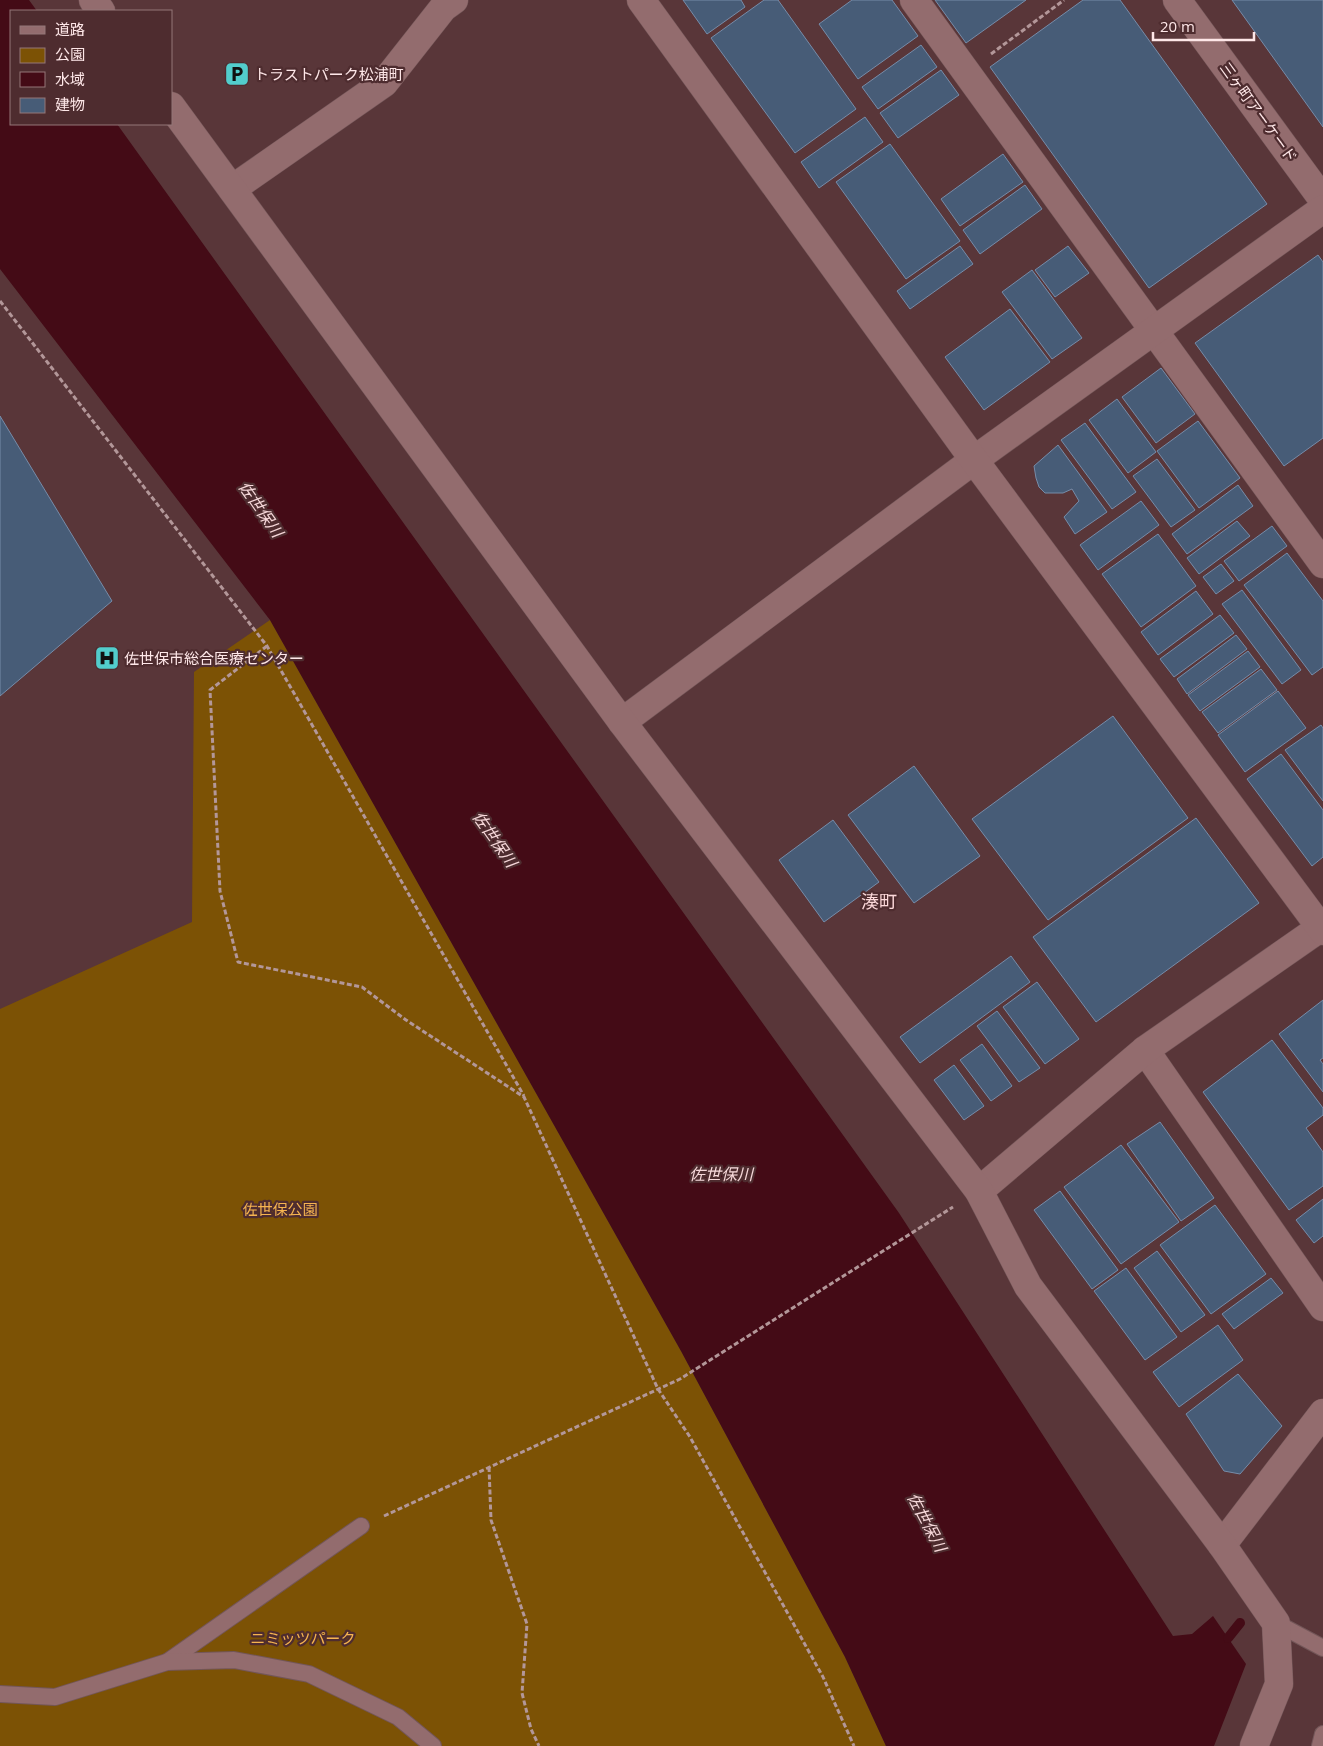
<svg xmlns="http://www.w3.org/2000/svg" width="1323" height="1746" font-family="'Open Sans','Noto Sans JP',sans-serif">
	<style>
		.green { fill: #7c5205 }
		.water { fill: #440b16 }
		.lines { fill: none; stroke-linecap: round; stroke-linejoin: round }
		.stream { stroke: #440b16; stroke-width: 10 }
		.building { fill: #475c77; stroke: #768ca9 }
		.lane-casing { stroke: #735658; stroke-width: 18 }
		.street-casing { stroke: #735658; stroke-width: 29 }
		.secondary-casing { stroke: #735658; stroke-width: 29 }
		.path { stroke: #b39799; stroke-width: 3; stroke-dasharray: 5 2.5; stroke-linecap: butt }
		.lane { stroke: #936c6e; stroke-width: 16 }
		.street { stroke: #936c6e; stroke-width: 28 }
		.secondary { stroke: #936c6e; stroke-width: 28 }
		.labels { text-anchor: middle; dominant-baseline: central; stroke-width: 4.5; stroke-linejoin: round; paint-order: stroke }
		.poi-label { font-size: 15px; fill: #fee7e8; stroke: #4e2c2f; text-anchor: start }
		.street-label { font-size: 15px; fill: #fee7e8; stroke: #4e2c2f }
		.park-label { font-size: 15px; fill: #f6b450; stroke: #4e2c2f }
		.water-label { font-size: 16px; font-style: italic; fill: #f7d8da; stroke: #4e2c2f }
		.quarter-label { font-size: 18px; fill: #fcd8d9; stroke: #4e2c2f }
	</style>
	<rect width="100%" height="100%" fill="#593639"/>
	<path class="green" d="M270 620 681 1351 845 1657 886 1746H0V1009L192 922 194 672Z"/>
	<path class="water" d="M0 0H29L37 11H11V124H117L899 1213 1173 1636 1192 1634 1213 1616 1246 1664 1214 1746H886L845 1657 681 1351 270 620 0 269Z"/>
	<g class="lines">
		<path class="stream" d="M1228 1638 1240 1623"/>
	</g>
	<g class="building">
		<path d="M683 0H741L745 7 707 34Z"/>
		<path d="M764 0H778L856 109 795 153 711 38Z"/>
		<path d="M852 0H892L918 36 858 79 819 24Z"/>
		<path d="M935 0H1026L966 43Z"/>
		<path d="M1083 0H1120L1267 204 1149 288 990 67Z"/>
		<path d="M1232 0H1323V127Z"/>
		<path d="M921 45 937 67 878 109 862 87Z"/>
		<path d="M941 70 959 95 898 138 880 113Z"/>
		<path d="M865 117 883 142 819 188 801 162Z"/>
		<path d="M890 144 960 241 906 279 836 182Z"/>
		<path d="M1003 154 1023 182 960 226 941 199Z"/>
		<path d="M1025 185 1042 209 980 254 963 230Z"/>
		<path d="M960 246 973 264 910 309 897 291Z"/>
		<path d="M1068 246 1089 273 1055 297 1035 270Z"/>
		<path d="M1318 255 1323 262V438L1284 466 1195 343Z"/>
		<path d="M1032 270 1082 338 1052 359 1002 292Z"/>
		<path d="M1010 309 1050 362 984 410 945 357Z"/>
		<path d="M1161 368 1195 414 1156 443 1122 397Z"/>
		<path d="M1117 399 1156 452 1128 473 1089 420Z"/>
		<path d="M0 416 112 601 0 696Z"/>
		<path d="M1198 421 1240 478 1199 508 1157 451Z"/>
		<path d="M1085 423 1136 492 1112 509 1061 440Z"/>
		<path d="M1058 445 1107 512 1075 534 1064 517 1079 501 1072 489 1063 493H1045L1039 487 1036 478 1034 466Z"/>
		<path d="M1157 459 1195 510 1171 527 1133 476Z"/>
		<path d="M1238 485 1253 506 1187 554 1172 534Z"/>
		<path d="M1141 501 1159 525 1098 570 1080 545Z"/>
		<path d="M1237 521 1250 536 1199 574 1187 558Z"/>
		<path d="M1272 526 1287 546 1239 581 1224 561Z"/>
		<path d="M1158 534 1196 586 1141 627 1102 574Z"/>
		<path d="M1287 553 1323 601V667L1312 675 1244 585Z"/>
		<path d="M1221 564 1234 581 1216 594 1203 577Z"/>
		<path d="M1242 590 1301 670 1282 684 1222 604Z"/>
		<path d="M1196 591 1213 614 1158 655 1141 632Z"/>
		<path d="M1220 615 1234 633 1174 677 1160 659Z"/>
		<path d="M1236 635 1247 649 1187 694 1177 679Z"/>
		<path d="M1248 651 1260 667 1200 711 1188 695Z"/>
		<path d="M1261 669 1277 690 1218 733 1202 712Z"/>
		<path d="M1278 691 1306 728 1245 772 1218 735Z"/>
		<path d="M1113 716 1188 818 1048 920 972 819Z"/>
		<path d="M1321 725 1323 728V801L1285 750Z"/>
		<path d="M1281 754 1323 810V857L1312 866 1247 779Z"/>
		<path d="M914 766 980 856 914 903 848 815Z"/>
		<path d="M1196 818 1259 903 1096 1022 1033 937Z"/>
		<path d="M833 820 879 882 824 922 779 860Z"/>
		<path d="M1011 956 1030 982 920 1063 900 1037Z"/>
		<path d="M1037 982 1079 1039 1045 1064 1003 1007Z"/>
		<path d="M1323 1000V1058L1320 1060 1323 1064V1092L1279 1034Z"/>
		<path d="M997 1011 1040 1068 1019 1082 977 1026Z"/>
		<path d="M1272 1040 1323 1108V1115L1306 1128 1323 1152V1186L1289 1210 1203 1092Z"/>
		<path d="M982 1044 1012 1086 991 1101 960 1060Z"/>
		<path d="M954 1065 984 1106 964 1120 934 1080Z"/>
		<path d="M1160 1122 1214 1198 1181 1221 1127 1144Z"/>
		<path d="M1121 1145 1179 1222 1121 1264 1064 1187Z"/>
		<path d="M1060 1191 1118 1270 1092 1289 1034 1210Z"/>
		<path d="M1323 1199V1236L1314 1243 1296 1220Z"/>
		<path d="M1215 1205 1266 1274 1211 1314 1160 1245Z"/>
		<path d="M1157 1251 1205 1315 1181 1332 1134 1268Z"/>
		<path d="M1126 1268 1177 1337 1145 1360 1094 1291Z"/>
		<path d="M1271 1278 1283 1293 1234 1329 1222 1314Z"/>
		<path d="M1218 1325 1243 1360 1179 1407 1153 1372Z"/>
		<path d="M1238 1374 1282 1426 1240 1474 1224 1471 1186 1414Z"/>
	</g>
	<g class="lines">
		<defs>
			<g id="lane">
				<path d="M1276 1623 1323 1648"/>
				<path d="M167 1662 361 1526"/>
				<path d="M0 1694 55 1697 167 1662 234 1660 309 1674 398 1717 433 1746"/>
				<path d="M1320 1746 1323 1734"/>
			</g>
			<g id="street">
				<path d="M914 0 1323 564"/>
				<path d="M1177 0 1323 200"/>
				<path d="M232 189 384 83 443 8 454 0"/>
				<path d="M622 722 974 460 1323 209"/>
				<path d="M1145 1050 1323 1307"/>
				<path d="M979 1191 1145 1050 1323 926"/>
				<path d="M1222 1545 1323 1413"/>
			</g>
			<g id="secondary">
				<path d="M93 0 101 11"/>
				<path d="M641 0 974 460 1323 931"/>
				<path d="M171 106 622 722 979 1191 1028 1286 1222 1545 1276 1623 1279 1684 1254 1746"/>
			</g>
		</defs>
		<use href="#lane" class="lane-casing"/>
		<use href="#street" class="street-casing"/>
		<use href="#secondary" class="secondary-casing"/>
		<g class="path">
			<path d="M991 54 1064 0"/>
			<path d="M0 301 267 646 524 1096"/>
			<path d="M267 646 210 690 220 891 238 962 362 987 406 1020 524 1097 658 1389 690 1437 823 1677 854 1746"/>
			<path d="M489 1467 491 1520 527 1624 522 1693 531 1729 539 1746"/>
			<path d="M384 1516 680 1379 953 1207"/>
		</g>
		<use href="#lane" class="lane"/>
		<use href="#street" class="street"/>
		<use href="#secondary" class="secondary"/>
	</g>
	<defs>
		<symbol id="parking-square" viewBox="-11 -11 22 22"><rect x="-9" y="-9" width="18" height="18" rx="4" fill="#52cdcc" stroke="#4e2c2f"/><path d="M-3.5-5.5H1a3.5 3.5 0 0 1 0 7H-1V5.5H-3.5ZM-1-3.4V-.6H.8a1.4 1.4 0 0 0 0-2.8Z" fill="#111"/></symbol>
		<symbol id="hospital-square" viewBox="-11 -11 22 22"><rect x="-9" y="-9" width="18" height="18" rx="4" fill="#52cdcc" stroke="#4e2c2f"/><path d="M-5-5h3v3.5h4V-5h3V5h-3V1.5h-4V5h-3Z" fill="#111"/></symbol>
	</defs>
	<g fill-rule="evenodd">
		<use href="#parking-square" x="223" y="60" width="28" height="28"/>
		<use href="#hospital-square" x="93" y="644" width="28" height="28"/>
	</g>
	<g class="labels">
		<g class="poi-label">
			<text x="254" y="74">トラストパーク松浦町</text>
			<text x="124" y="658">佐世保市総合医療センター</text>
		</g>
		<g class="street-label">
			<text transform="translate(1259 112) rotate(54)">三ヶ町アーケード</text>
		</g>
		<g class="park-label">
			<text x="280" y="1209">佐世保公園</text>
			<text x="303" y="1638">ニミッツパーク</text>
		</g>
		<g class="water-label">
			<text transform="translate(261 509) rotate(55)">佐世保川</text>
			<text transform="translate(495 839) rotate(55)">佐世保川</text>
			<text x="721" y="1174">佐世保川</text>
			<text transform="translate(927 1522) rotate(62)">佐世保川</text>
		</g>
		<g class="quarter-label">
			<text x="879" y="901">湊町</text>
		</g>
	</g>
	<rect x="10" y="10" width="162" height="115" fill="#4e2c2f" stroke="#947779"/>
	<rect x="20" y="26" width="25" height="8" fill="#936c6e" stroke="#947779"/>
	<text x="55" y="35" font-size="15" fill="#fee7e8">道路</text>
	<rect x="20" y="48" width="25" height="15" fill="#7c5205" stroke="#947779"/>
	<text x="55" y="60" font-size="15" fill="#fee7e8">公園</text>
	<rect x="20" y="72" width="25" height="15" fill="#440b16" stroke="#947779"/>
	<text x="55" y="85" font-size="15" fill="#fee7e8">水域</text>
	<rect x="20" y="98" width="25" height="15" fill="#475c77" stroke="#947779"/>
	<text x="55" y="110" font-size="15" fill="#fee7e8">建物</text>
	<path d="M1153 32v8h101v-8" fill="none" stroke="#fee7e8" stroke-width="2.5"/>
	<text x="1160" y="32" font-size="15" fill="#fee7e8" stroke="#4e2c2f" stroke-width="4" paint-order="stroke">20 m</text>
</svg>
